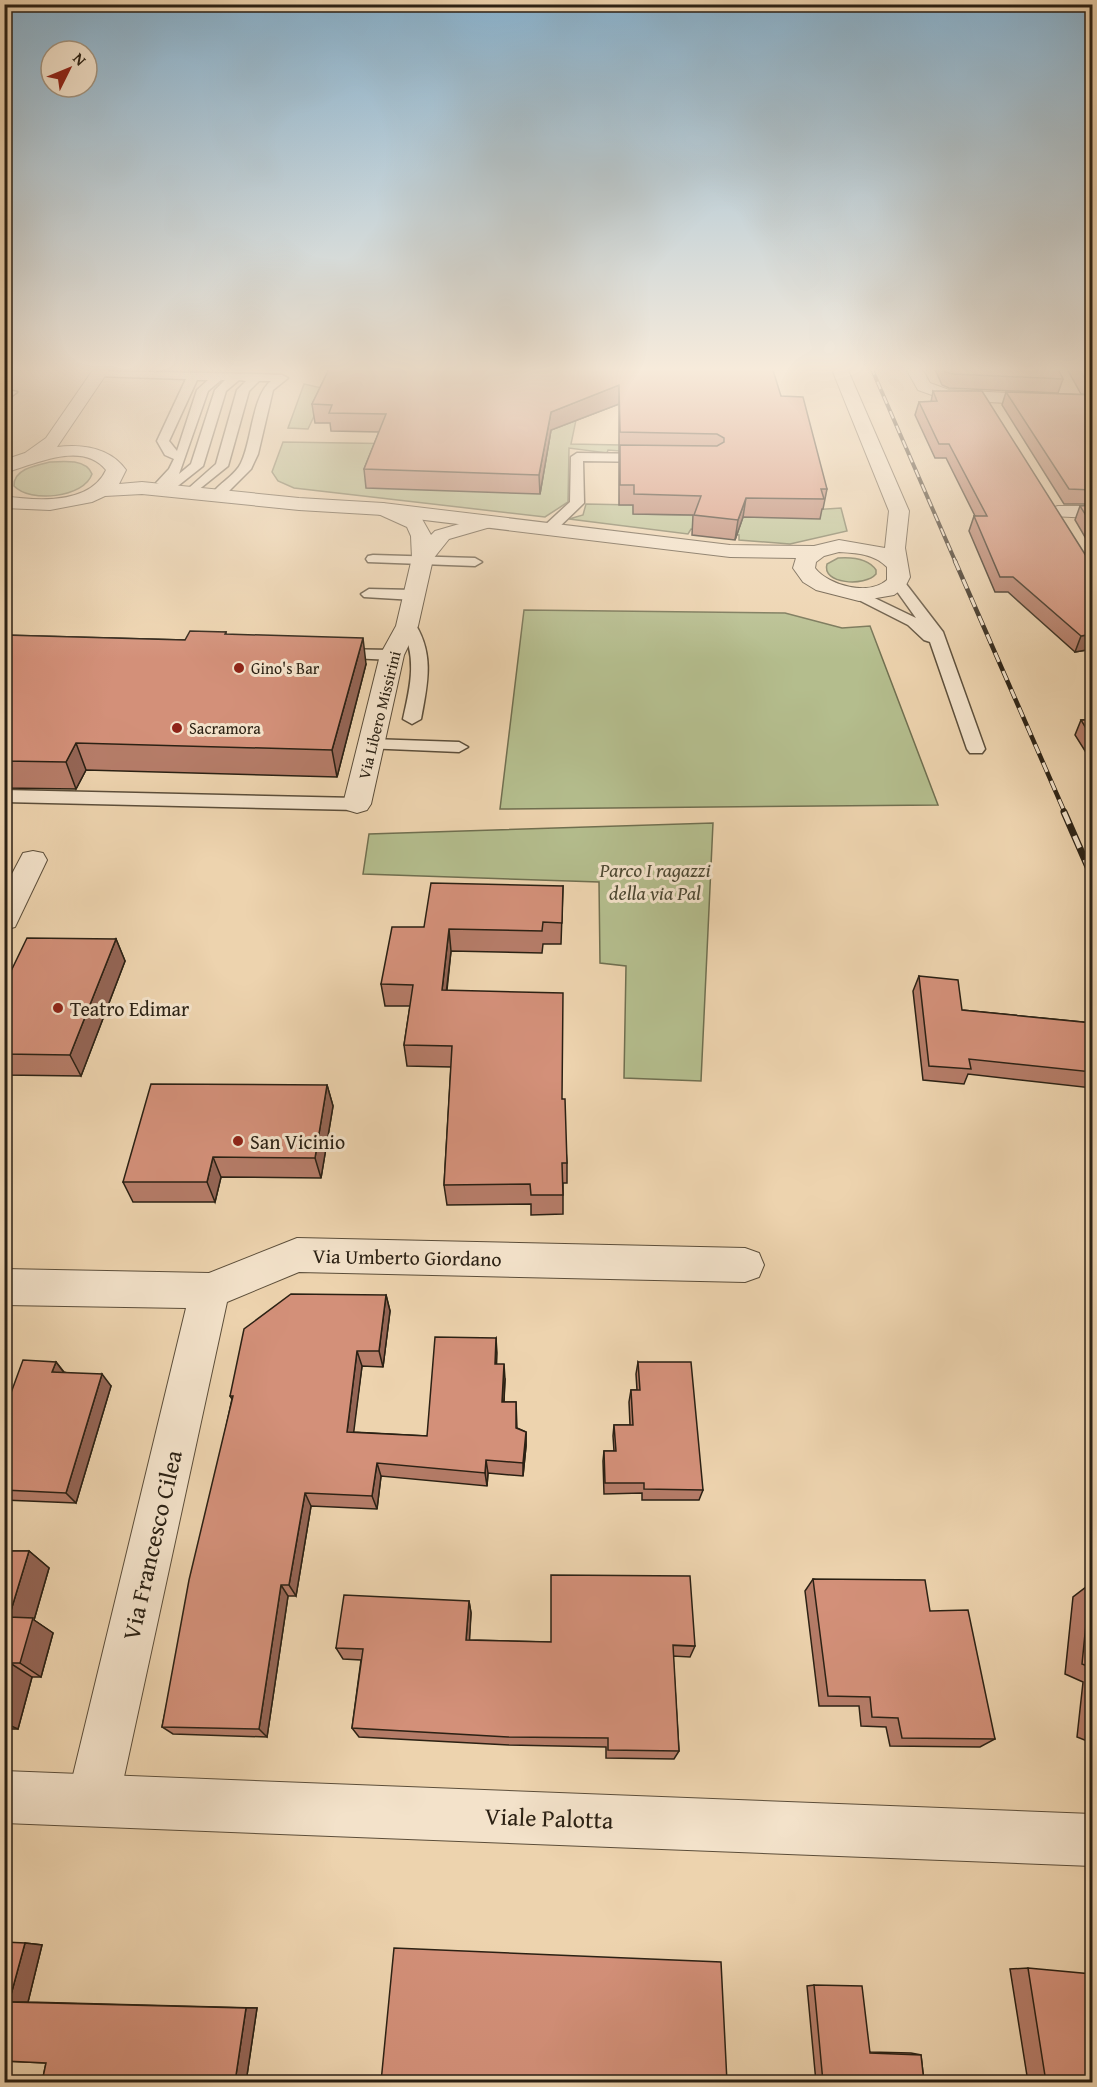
<svg xmlns="http://www.w3.org/2000/svg" width="1097" height="2087" font-family="'Gentium Book Plus',serif">
	<style>
		.green { fill: #b4bd8d; stroke: #706f50; stroke-width: 1.5 }
		.lines { fill: none; stroke-linecap: round; stroke-linejoin: round }
		.service-casing { stroke: #5c4e3a; stroke-width: 3 }
		.minor-casing { stroke: #5c4e3a; stroke-width: 2 }
		.tertiary-casing { stroke: #5c4e3a; stroke-width: 2 }
		.service { fill: #f3e2ca; fill-rule: evenodd }
		.minor { fill: #f3e2ca; fill-rule: evenodd }
		.tertiary { fill: #f3e2ca; fill-rule: evenodd }
		.rail-far2-casing { stroke: #2b2114; stroke-width: 4 }
		.rail-far1-casing { stroke: #2b2114; stroke-width: 4.5 }
		.rail-casing { stroke: #2b2114; stroke-width: 7 }
		.rail-far2 { stroke: #f3e2ca; stroke-width: 2; stroke-dasharray: 8; stroke-linecap: butt }
		.rail-far1 { stroke: #f3e2ca; stroke-width: 3; stroke-dasharray: 10; stroke-linecap: butt }
		.rail { stroke: #f3e2ca; stroke-width: 4.5; stroke-dasharray: 13; stroke-linecap: butt }
		.wall { fill: #b57c68; stroke: #2b2114; stroke-width: 1.5 }
		.shaded-wall { fill: #946555; stroke: #2b2114; stroke-width: 1.5 }
		.building { fill: #d39079; stroke: #2b2114; stroke-width: 1.5 }
		.poi-dot { fill: #8f2418; stroke: #f3e2ca; stroke-width: 2 }
		.labels { text-anchor: middle; dominant-baseline: central; stroke-width: 6; stroke-linejoin: round; paint-order: stroke }
		.far-poi-label { font-size: 16px; fill: #2b2114; stroke: #f3e2ca; text-anchor: start }
		.far-street-label { font-size: 16px; fill: #2b2114; stroke: #f3e2ca }
		.park-label { font-size: 20px; font-style: italic; fill: #4d4832; stroke: #f3e2ca }
		.poi-label { font-size: 20px; fill: #2b2114; stroke: #f3e2ca; text-anchor: start }
		.street-label { font-size: 20px; fill: #2b2114; stroke: #f3e2ca }
		.near-street-label { font-size: 24px; fill: #2b2114; stroke: #f3e2ca }
	</style>
	<rect width="100%" height="100%" fill="#edd3ae"/>
	<filter id="stains"><feTurbulence type="fractalNoise" baseFrequency=".00333" numOctaves="4"/><feColorMatrix values="0 0 0 0 .2 0 0 0 0 .09 0 0 0 0 .02 0 0 0 .5 -.17"/></filter>
	<radialGradient id="worn" r=".72"><stop offset=".6" stop-color="#630" stop-opacity="0"/><stop offset="1" stop-color="#630" stop-opacity=".3"/></radialGradient>
	<g class="green">
		<path d="M482 367 576 420 571 444 621 445 620 451 608 450 607 453 569 448 568 502 545 517 294 488 278 481 272 472 283 442 410 444Z"/>
		<path d="M304 384 322 388V399L308 429 288 428Z"/>
		<path d="M50 462C64 461 86 459 92 474 84 498 30 503 14 486 13 469 37 465 50 462Z"/>
		<path d="M586 504 633 505 634 514 720 516 841 508 847 531 790 544 739 540V535L691 529 688 534 569 519 583 515Z"/>
		<path d="M838 558C852 557 868 558 876 570V574C865 587 821 584 827 564Z"/>
		<path d="M524 610 785 613 842 628 870 626 938 805 500 809Z"/>
		<path d="M713 823 701 1081 624 1078 626 966 600 963 599 882 363 874 369 834Z"/>
	</g>
	<g class="lines">
		<defs>
			<g id="service">
				<path d="M98 371 257 374 282 375 288 378 273 390 258 454 251 469 227 493 222 494 215 490C223 481 236 474 241 463 252 441 252 396 271 381H259L249 391 228 466 197 491 190 487 216 464 237 390 246 381 239 380 226 391 203 466 174 489 156 483 169 469 174 459 165 455 157 441 186 379 94 376 92 374ZM197 380H208L197 390 177 451 169 441ZM221 380H225L215 390 191 464 179 474 208 391Z"/>
				<path d="M4 389 17 392 4 402Z"/>
				<path d="M577 453 650 454 656 458 650 462 583 461 584 503 554 532H544V526L570 502 571 457Z"/>
				<path d="M373 555 475 558 482 562 475 566 368 562 366 559 368 556Z"/>
				<path d="M898 579 903 580 943 632 985 749 982 753H970L967 749 930 642 924 640 908 625 847 594 850 591H860L916 618 891 583Z"/>
				<path d="M369 589 414 590 422 595 414 600 364 597 361 594Z"/>
				<path d="M407 617 412 619C435 652 428 682 421 719L412 724 403 719C411 684 418 655 399 622Z"/>
				<path d="M336 649 392 650 400 655 392 660 330 657 328 654 330 651Z"/>
				<path d="M371 739 459 742 468 747 459 752 365 748 362 744Z"/>
				<path d="M4 790 357 798 366 804 357 810 4 802Z"/>
			</g>
			<g id="minor">
				<path d="M905 367H921L930 383 949 390 1092 397V407L946 400 918 390Z"/>
				<path d="M383 503 422 519 431 535 435 531 487 516 494 518 497 522 494 526 449 539 433 559 418 626 404 655 371 804 367 810 357 813 347 810 343 804 380 655 396 626 412 558 411 536 407 527 376 513 373 509 376 505Z"/>
				<path d="M1058 506H1092V518L1051 516 1048 512 1051 508Z"/>
				<path d="M33 851 43 853 47 860 15 927 4 930V889L23 853Z"/>
				<path d="M297 1238 745 1248 759 1253 764 1265 759 1277 745 1282 299 1272 227 1302 119 1800 111 1818 93 1826 75 1818 67 1800 186 1308 4 1305V1269L209 1273Z"/>
			</g>
			<g id="tertiary">
				<path d="M95 367H111L57 447C83 444 110 448 126 470L119 484 142 482 299 498 383 503 730 545 814 546 839 540 885 548 889 511 833 372 840 367 847 368 909 511 905 548 910 577 905 587 894 595 859 601 816 590 803 582 793 568 796 558 730 557 383 515 299 510 142 494 105 496 92 502 50 510 4 508V496C37 501 90 505 106 470 82 440 34 465 4 473V460L25 453 46 438ZM839 552C857 553 874 554 887 567V580C869 596 829 586 815 568L816 562 824 556Z"/>
				<path d="M4 1771 1092 1814V1866L4 1823Z"/>
			</g>
		</defs>
		<use href="#service" class="service-casing"/>
		<use href="#minor" class="minor-casing"/>
		<use href="#tertiary" class="tertiary-casing"/>
		<use href="#service" class="service"/>
		<use href="#minor" class="minor"/>
		<use href="#tertiary" class="tertiary"/>
		<defs>
			<path id="rail-far2" d="M871 367 956 563"/>
			<path id="rail-far1" d="M955 561 1065 813"/>
			<path id="rail" d="M1064 812 1092 876"/>
		</defs>
		<use href="#rail-far2" class="rail-far2-casing"/>
		<use href="#rail-far1" class="rail-far1-casing"/>
		<use href="#rail" class="rail-casing"/>
		<use href="#rail-far2" class="rail-far2"/>
		<use href="#rail-far1" class="rail-far1"/>
		<use href="#rail" class="rail"/>
	</g>
	<g class="wall">
		<path d="M330 367 781 396 827 489 823 509H822L820 519 743 517 735 540 692 535 693 515 633 514V505H619V404L551 430 540 494 366 488 364 469 379 432 331 431 330 423H315L312 404Z"/>
		<path d="M934 367H1057L1063 379 1058 393 949 388 942 385Z"/>
		<path d="M1066 367H1092V395L1081 394Z"/>
		<path d="M933 391 1088 559 1092 560V649L1075 652 1008 592H995L969 531 974 516H975L946 458H935L915 415 919 402H931Z"/>
		<path d="M1006 392 1092 395V504H1064L1002 405Z"/>
		<path d="M1092 505V549L1075 520 1080 506Z"/>
		<path d="M226 632V635L366 664 337 777 86 770 76 789 4 788V635L185 640Z"/>
		<path d="M1081 720H1092V762L1075 735Z"/>
		<path d="M563 886 561 944H543L542 953 451 951 447 990 562 1099 567 1163V1183H563V1214L531 1215V1204L447 1205 444 1185 451 1067 407 1066 404 1045 410 1006H385L381 984 424 927Z"/>
		<path d="M116 939 125 961 81 1076 4 1075V972L11 971Z"/>
		<path d="M919 976 962 1010 1092 1023V1088L968 1074 964 1084 923 1080 913 991Z"/>
		<path d="M327 1085 333 1106 321 1178 221 1177 215 1202H133L123 1182Z"/>
		<path d="M386 1295 390 1311 383 1367 362 1366 353 1432 427 1436 496 1338V1364L505 1379 504 1402H516L517 1428 526 1432V1446L523 1476 488 1473 487 1486 381 1476 377 1509 311 1506 296 1596H288L267 1737 173 1734 162 1727 232 1399 230 1396Z"/>
		<path d="M56 1362 64 1372 111 1386 76 1503 4 1500V1412Z"/>
		<path d="M638 1362 703 1490 699 1500H642V1493L604 1494 603 1461 604 1451H614L613 1436 614 1425H630L629 1402 631 1390H637L636 1374Z"/>
		<path d="M4 1551H29L49 1568 34 1620 53 1633 41 1677H32L18 1729H4Z"/>
		<path d="M813 1579 930 1611 995 1739 980 1747 890 1746 886 1727 861 1726 859 1706H819L805 1591Z"/>
		<path d="M1090 1584 1092 1585V1743L1077 1737 1083 1682 1065 1674 1073 1597Z"/>
		<path d="M469 1601 471 1613 469 1640 695 1646 690 1657 673 1656 679 1751 674 1759 606 1758V1747L509 1745 359 1737 352 1728 361 1660 343 1659 336 1648Z"/>
		<path d="M25 1943 42 1945 28 2002 257 2008 246 2082H42L46 2063 4 2061Z"/>
		<path d="M1028 1968 1092 2082H1028L1010 1969Z"/>
		<path d="M814 1985 870 2052 911 2053 921 2055 924 2082H816L807 1986Z"/>
	</g>
	<g class="shaded-wall">
		<path d="M619 385V404L551 430 540 494 539 475 551 412Z"/>
		<path d="M746 498 743 517 735 540 738 520Z"/>
		<path d="M1092 634V649L1075 652 1081 636Z"/>
		<path d="M363 638 366 664 337 777 332 750Z"/>
		<path d="M76 743 86 770 76 789 66 762Z"/>
		<path d="M449 929 451 951 444 1011 442 990Z"/>
		<path d="M116 939 125 961 81 1076 70 1055Z"/>
		<path d="M327 1085 333 1106 321 1178 315 1158Z"/>
		<path d="M213 1157 221 1177 215 1202 207 1182Z"/>
		<path d="M386 1295 390 1311 383 1367 379 1351Z"/>
		<path d="M496 1338 497 1353 496 1379 495 1364Z"/>
		<path d="M357 1351 362 1366 352 1446 347 1432Z"/>
		<path d="M56 1362 65 1374 52 1372Z"/>
		<path d="M504 1364 505 1379 503 1417 502 1402Z"/>
		<path d="M102 1374 111 1386 76 1503 66 1493Z"/>
		<path d="M526 1432V1446L523 1476V1463Z"/>
		<path d="M486 1460 488 1473 487 1486 485 1473Z"/>
		<path d="M377 1463 381 1476 377 1509 372 1496Z"/>
		<path d="M305 1493 311 1506 296 1596 289 1585Z"/>
		<path d="M29 1551 49 1568 34 1620 53 1633 41 1677 20 1663 9 1617Z"/>
		<path d="M281 1585 288 1596 267 1737 259 1729Z"/>
		<path d="M469 1601 471 1613 469 1651 466 1640Z"/>
		<path d="M10 1663 32 1677 18 1729 4 1723V1683Z"/>
		<path d="M25 1943 42 1945 28 2002H9Z"/>
		<path d="M246 2008H257L246 2082H235Z"/>
	</g>
	<g class="building">
		<path d="M330 367H629L632 368 634 367H772L781 396 803 397 827 489H821L824 499 746 498 738 520 694 515 701 496 634 494V485H620V445L717 446 724 442V438L717 434 620 432 619 385 551 412 539 475 364 469 386 414 329 413 332 405 312 404Z"/>
		<path d="M943 367H1057L1063 379 953 374 945 372Z"/>
		<path d="M1078 367H1092V381L1086 380Z"/>
		<path d="M933 391H982L1088 559 1092 560V634L1081 636 1013 577H1000L974 516H987L949 444H939L919 402 937 401Z"/>
		<path d="M1006 392 1092 395V490L1069 489Z"/>
		<path d="M1092 505V525L1080 506Z"/>
		<path d="M190 631 226 632 225 634 363 638 332 750 76 743 66 762 4 761V635L185 640Z"/>
		<path d="M1081 720H1092V738Z"/>
		<path d="M431 883 563 886 562 923 543 922 542 931 449 929 442 990 563 993 562 1099H565L567 1163H562L563 1195H531L530 1184 444 1185 452 1046 404 1045 413 985 381 984 392 927H424Z"/>
		<path d="M27 938 116 939 70 1055 4 1054V972L5 971H11Z"/>
		<path d="M919 976 958 980 962 1010 1092 1023V1072L969 1059 971 1069 929 1066Z"/>
		<path d="M151 1084 327 1085 315 1158 213 1157 207 1182H123Z"/>
		<path d="M291 1294 386 1295 379 1351H357L347 1432 427 1436 435 1337 496 1338 495 1364H504L502 1402H516V1428L526 1432 523 1463 486 1460 485 1473 377 1463 372 1496 305 1493 289 1585H281L259 1729 162 1727 189 1580 233 1396H230L244 1329Z"/>
		<path d="M23 1360 56 1362 52 1372 102 1374 66 1493 4 1490V1412Z"/>
		<path d="M638 1362H691L703 1490 644 1489V1483H605L604 1451H616L614 1425H633L631 1390H640Z"/>
		<path d="M4 1551H29L9 1617 33 1618 20 1663H10L4 1683Z"/>
		<path d="M551 1575 690 1576 695 1646 673 1645 679 1751 608 1750V1738L508 1737 352 1728 363 1649 336 1648 344 1595 469 1601 466 1640 551 1642Z"/>
		<path d="M813 1579 925 1580 930 1611 968 1610 995 1739 902 1738 898 1718 872 1717 870 1697 828 1696Z"/>
		<path d="M1090 1584 1092 1585V1668L1082 1664Z"/>
		<path d="M4 1942 25 1943 9 2002 246 2008 235 2082H42L46 2063 4 2061Z"/>
		<path d="M394 1948 721 1962 727 2082H381Z"/>
		<path d="M1028 1968 1092 1974V2082H1046Z"/>
		<path d="M814 1985 862 1986 870 2053 921 2055 924 2082H823Z"/>
	</g>
	<linearGradient id="sky" x2="0" y2="1"><stop stop-color="#89b5d3"/><stop offset="0.56" stop-color="#f7ebdb"/><stop offset="1" stop-color="#f7ebdb" stop-opacity="0"/></linearGradient>
	<rect width="1097" height="659" fill="url(#sky)"/>
	<g class="poi-dot">
		<circle cx="239" cy="668" r="6"/>
		<circle cx="177" cy="728" r="6"/>
		<circle cx="58" cy="1008" r="6"/>
		<circle cx="238" cy="1141" r="6"/>
	</g>
	<g class="labels">
		<g class="far-poi-label">
			<text x="251" y="668">Gino's Bar</text>
			<text x="189" y="728">Sacramora</text>
		</g>
		<g class="far-street-label">
			<text transform="translate(379 715) rotate(-76)">Via Libero Missirini</text>
		</g>
		<g class="park-label">
			<text x="655" y="869">Parco I ragazzi<tspan x="655" dy="23">della via Pal</tspan></text>
		</g>
		<g class="poi-label">
			<text x="70" y="1008">Teatro Edimar</text>
			<text x="250" y="1141">San Vicinio</text>
		</g>
		<g class="street-label">
			<text transform="translate(407 1257) rotate(1)">Via Umberto Giordano</text>
		</g>
		<g class="near-street-label">
			<text transform="translate(152 1545) rotate(-77)">Via Francesco Cilea</text>
			<text transform="translate(549 1818) rotate(2)">Viale Palotta</text>
		</g>
	</g>
	<rect width="1097" height="2087" fill="none" stroke="#edd3ae" stroke-width="24"/>
	<rect x="6" y="6" width="1085" height="2075" fill="none" stroke="#2b2114" stroke-width="3"/>
	<rect x="12" y="12" width="1073" height="2063" fill="none" stroke="#2b2114" stroke-width="1.5"/>
	<g transform="translate(69 69) rotate(47)"><circle r="28" fill="#f3e2ca" stroke="#a39581" stroke-width="1.5"/>
	<path d="M0-4.5L10 22L0 15L-10 22Z" fill="#8f2418"/>
	<text y="-9" font-size="16" font-weight="bold" text-anchor="middle" fill="#2b2114">N</text>
	</g>
	<rect width="100%" height="100%" filter="url(#stains)"/>
	<rect width="100%" height="100%" fill="url(#worn)"/>
</svg>
